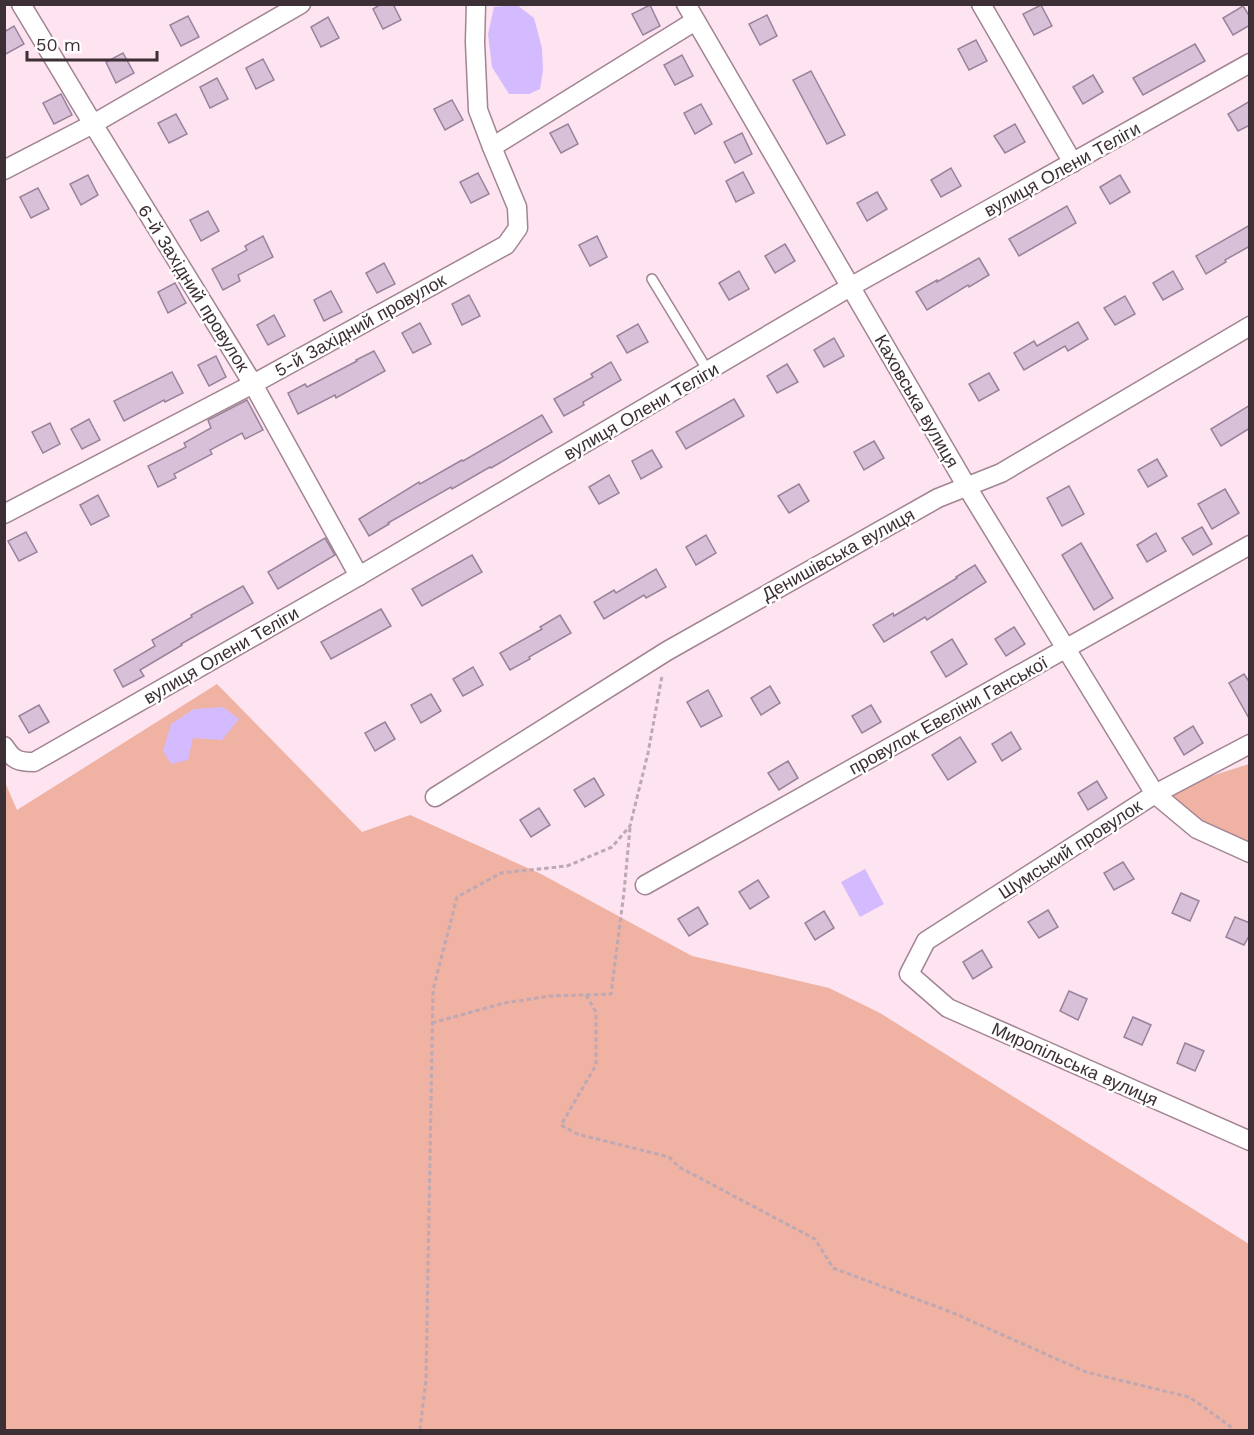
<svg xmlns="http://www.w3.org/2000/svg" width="1254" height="1435" font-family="'Work Sans',sans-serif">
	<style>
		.green { fill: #efb2a3 }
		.water { fill: #d4bbff }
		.building { fill: #d7c0d8; stroke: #98839a; stroke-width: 1.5 }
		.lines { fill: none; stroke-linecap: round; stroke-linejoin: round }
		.service-casing { stroke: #a28493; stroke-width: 12 }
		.minor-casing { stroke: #a28493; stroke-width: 21 }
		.path { stroke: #bea8b3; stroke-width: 3; stroke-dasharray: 4.5 3; stroke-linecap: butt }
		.service { stroke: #fff; stroke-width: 9 }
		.minor { stroke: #fff; stroke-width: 18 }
		.labels { text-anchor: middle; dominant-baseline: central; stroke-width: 5; stroke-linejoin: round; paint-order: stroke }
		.street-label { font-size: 18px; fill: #3c2f35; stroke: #fff }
	</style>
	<rect width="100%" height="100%" fill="#fee3f0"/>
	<g class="green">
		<path d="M217 684 362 832 410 815 541 874 692 956 829 988 880 1013 1249 1244V1430H5L4 780 17 810Z"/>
		<path d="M1249 764V853L1155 794Z"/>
	</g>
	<g class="water">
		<path d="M517 5 534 18 542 48 543 71 540 89 529 94H509L492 67 488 34 494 7Z"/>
		<path d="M223 707 239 719 222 740 193 738 188 760 171 764 163 751 171 724 194 709Z"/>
		<path d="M865 869 884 904 860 917 841 882Z"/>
	</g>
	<g class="building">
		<path d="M381 4H393L401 20 383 29 373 9Z"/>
		<path d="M650 5 660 26 643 35 632 14Z"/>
		<path d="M1041 5 1052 26 1034 35 1023 14Z"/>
		<path d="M1243 6 1250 17V25L1233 35 1223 18Z"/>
		<path d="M767 15 777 36 760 45 749 24Z"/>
		<path d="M188 16 199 37 181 46 170 25Z"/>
		<path d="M328 17 339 38 321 47 311 27Z"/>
		<path d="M14 26 24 44 4 55V32Z"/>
		<path d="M976 40 987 61 969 70 958 49Z"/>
		<path d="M1195 44 1205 61 1143 95 1133 78Z"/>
		<path d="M123 53 134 73 116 83 106 62Z"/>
		<path d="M682 55 693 76 675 85 664 65Z"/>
		<path d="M263 59 274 80 256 89 246 68Z"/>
		<path d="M811 71 845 135 827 144 793 80Z"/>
		<path d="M1093 75 1103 92 1083 104 1073 87Z"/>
		<path d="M217 78 228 99 210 108 200 87Z"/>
		<path d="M61 94 72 115 54 124 43 103Z"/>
		<path d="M452 100 463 120 445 130 434 109Z"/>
		<path d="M1250 101V125L1238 131 1228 114Z"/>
		<path d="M701 104 712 124 695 134 684 113Z"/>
		<path d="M176 114 187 134 169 143 158 123Z"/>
		<path d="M568 124 578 144 561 153 550 133Z"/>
		<path d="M1015 124 1025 142 1005 153 994 136Z"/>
		<path d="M742 133 752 154 735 163 724 142Z"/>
		<path d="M951 168 961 186 941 197 931 180Z"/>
		<path d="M743 172 754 193 736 202 726 181Z"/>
		<path d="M478 173 489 194 471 203 460 182Z"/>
		<path d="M88 175 98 195 81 205 70 184Z"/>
		<path d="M1120 175 1130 192 1110 204 1100 187Z"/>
		<path d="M38 188 49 209 31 218 20 197Z"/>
		<path d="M877 192 887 209 867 221 857 203Z"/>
		<path d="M1067 206 1076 223 1019 256 1009 239Z"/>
		<path d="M208 211 219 231 201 241 190 220Z"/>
		<path d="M1250 225V246L1225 260 1226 262 1206 274 1196 256Z"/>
		<path d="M263 236 273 257 238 275 240 281 223 290 212 269 247 250 245 246Z"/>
		<path d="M597 236 607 257 590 266 579 245Z"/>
		<path d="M785 244 795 261 775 273 765 256Z"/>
		<path d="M979 258 989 275 969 287 968 285 927 310 916 292 937 280V282Z"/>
		<path d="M384 263 395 284 377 293 366 273Z"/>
		<path d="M739 271 749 289 729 300 719 283Z"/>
		<path d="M1173 271 1183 289 1163 300 1153 283Z"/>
		<path d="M175 283 186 303 168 313 158 292Z"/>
		<path d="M331 291 342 312 324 321 314 300Z"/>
		<path d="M469 295 480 316 462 325 452 304Z"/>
		<path d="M1125 296 1135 314 1115 325 1104 308Z"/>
		<path d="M274 315 285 336 268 345 257 325Z"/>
		<path d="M1078 322 1088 339 1068 351 1065 346 1024 370 1014 353 1034 341 1037 346Z"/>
		<path d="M420 323 431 344 413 353 402 333Z"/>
		<path d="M638 324 648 342 627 353 617 336Z"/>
		<path d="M834 338 844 356 824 367 814 350Z"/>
		<path d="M374 351 385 371 336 398 335 395 298 414 288 393 305 384 307 387 357 361 356 360Z"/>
		<path d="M216 356 226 377 209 386 198 365Z"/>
		<path d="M611 362 621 380 583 402 584 405 564 416 554 399 593 377 591 374Z"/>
		<path d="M787 364 798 382 777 393 767 376Z"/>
		<path d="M172 372 183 393 165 402 164 400 124 421 114 401Z"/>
		<path d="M989 373 999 390 979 401 969 384Z"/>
		<path d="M734 399 744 416 686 449 676 432Z"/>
		<path d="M247 400 263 430 245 439 242 433 210 450 212 454 174 474 176 478 158 487 148 466 186 447 184 443 211 428 208 420Z"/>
		<path d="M1250 405V428L1221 446 1211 429Z"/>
		<path d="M542 415 552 432 491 468 490 467 452 489 451 487 388 523 389 524 369 536 359 519 419 482 420 484 462 460 463 461Z"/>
		<path d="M89 419 100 440 82 449 71 429Z"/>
		<path d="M50 423 60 444 43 453 32 432Z"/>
		<path d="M874 441 884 458 864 470 854 452Z"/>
		<path d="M652 450 662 467 641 479 632 461Z"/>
		<path d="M1157 459 1167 476 1148 487 1138 470Z"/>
		<path d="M609 475 619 493 599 504 589 487Z"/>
		<path d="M799 484 809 501 789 513 778 496Z"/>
		<path d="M1069 486 1084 514 1062 526 1047 498Z"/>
		<path d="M1225 489 1239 513 1212 529 1198 504Z"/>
		<path d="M98 495 109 516 91 525 80 505Z"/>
		<path d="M1202 527 1212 544 1193 555 1182 538Z"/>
		<path d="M26 532 37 552 19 561 8 541Z"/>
		<path d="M1156 533 1166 551 1147 562 1137 545Z"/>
		<path d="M706 535 716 553 696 565 686 547Z"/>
		<path d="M325 538 335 555 278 589 268 572Z"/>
		<path d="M1081 543 1113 598 1094 610 1062 555Z"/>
		<path d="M472 555 482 572 422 606 412 589Z"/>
		<path d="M975 565 986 582 927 620 925 617 884 642 873 625 893 613 894 616 957 578 956 577Z"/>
		<path d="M656 569 666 587 646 598 644 595 604 619 594 602 614 590 616 593Z"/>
		<path d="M243 586 253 603 181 644 182 645 140 670 144 676 123 687 114 670 155 646 152 640 192 617 191 615Z"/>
		<path d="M381 609 391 626 331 659 321 642Z"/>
		<path d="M560 615 571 633 529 657 530 659 510 670 500 653 542 629 540 627Z"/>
		<path d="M1014 627 1025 644 1006 656 995 639Z"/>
		<path d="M952 639 967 664 946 677 931 652Z"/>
		<path d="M473 667 483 685 463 696 453 679Z"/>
		<path d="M1244 674 1250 683V720L1229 683Z"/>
		<path d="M770 686 780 703 761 715 751 698Z"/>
		<path d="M708 690 722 716 701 727 687 702Z"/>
		<path d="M431 694 441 711 421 723 411 705Z"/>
		<path d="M39 705 49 722 29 733 19 716Z"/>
		<path d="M871 705 881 722 862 733 852 716Z"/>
		<path d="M385 722 395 739 375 751 365 733Z"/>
		<path d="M1193 726 1203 743 1184 755 1174 738Z"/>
		<path d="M1011 732 1021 749 1002 761 992 744Z"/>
		<path d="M960 737 976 762 948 780 932 755Z"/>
		<path d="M788 761 798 778 779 790 768 773Z"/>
		<path d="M594 778 604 795 585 807 574 790Z"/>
		<path d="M1097 781 1107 798 1088 810 1078 793Z"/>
		<path d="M539 808 550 825 531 837 520 820Z"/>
		<path d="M1123 862 1134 879 1114 890 1104 873Z"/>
		<path d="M758 880 769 897 750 909 739 892Z"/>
		<path d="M1181 893 1199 901 1190 921 1172 913Z"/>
		<path d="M698 907 708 924 689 936 678 919Z"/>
		<path d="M1048 910 1058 927 1039 938 1028 922Z"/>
		<path d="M824 911 834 928 815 940 805 923Z"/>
		<path d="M1235 917 1250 923V934L1244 945 1226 937Z"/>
		<path d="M982 950 992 967 973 979 963 962Z"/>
		<path d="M1069 991 1087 999 1078 1020 1060 1011Z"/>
		<path d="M1133 1017 1151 1025 1142 1045 1124 1037Z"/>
		<path d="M1185 1043 1204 1051 1195 1071 1177 1063Z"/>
	</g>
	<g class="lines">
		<defs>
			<path id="service" d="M652 279 708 371"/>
			<g id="minor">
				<path d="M21 4 93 124 253 384 359 576"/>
				<path d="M686 4 967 487 1155 794 1197 829 1250 853"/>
				<path d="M981 4 1073 163"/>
				<path d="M492 147 695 21"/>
				<path d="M4 170 93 124 301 4"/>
				<path d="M4 514 253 384 506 245 518 228 517 207 492 147 478 110 475 42 476 4"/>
				<path d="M1250 744 1155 794 926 941 909 974 948 1008 1250 1141"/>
				<path d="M4 746C13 760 18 762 34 762L359 576 850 287 1250 63"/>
				<path d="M435 797 667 651 938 498 1001 473 1250 326"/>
				<path d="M645 885 1250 545"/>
			</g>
		</defs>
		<use href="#service" class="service-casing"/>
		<use href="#minor" class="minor-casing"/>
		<g class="path">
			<path d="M586 995 596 1012V1065L561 1125 577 1134 669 1157 679 1167 815 1239 833 1268 951 1312 1086 1372 1189 1397 1208 1410 1235 1430"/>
			<path d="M432 1023 504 1003 550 996 611 994 624 892 630 828"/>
			<path d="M420 1430 426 1380 433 990 457 897 501 873 567 866 612 847 630 826 648 753 662 676"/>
		</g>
		<use href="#service" class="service"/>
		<use href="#minor" class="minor"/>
	</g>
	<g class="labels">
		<g class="street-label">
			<text transform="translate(1062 169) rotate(-29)">вулиця Олени Теліги</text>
			<text transform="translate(194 288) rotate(58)">6-й Західний провулок</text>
			<text transform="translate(360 325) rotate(-29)">5-й Західний провулок</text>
			<text transform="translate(917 401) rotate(60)">Каховська вулиця</text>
			<text transform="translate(641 411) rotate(-30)">вулиця Олени Теліги</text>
			<text transform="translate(838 554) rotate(-29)">Денишівська вулиця</text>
			<text transform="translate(221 655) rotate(-30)">вулиця Олени Теліги</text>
			<text transform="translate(948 715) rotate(-29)">провулок Евеліни Ганської</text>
			<text transform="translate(1070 849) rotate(-33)">Шумський провулок</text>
			<text transform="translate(1075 1064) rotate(24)">Миропільська вулиця</text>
		</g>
	</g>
	<rect width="1254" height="1435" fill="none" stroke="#3c2f35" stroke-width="12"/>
	<path d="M27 51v9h130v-9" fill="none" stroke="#3c2f35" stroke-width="3"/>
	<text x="36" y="51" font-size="18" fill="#3c2f35" stroke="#ffffff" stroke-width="4.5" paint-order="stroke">50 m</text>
</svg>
